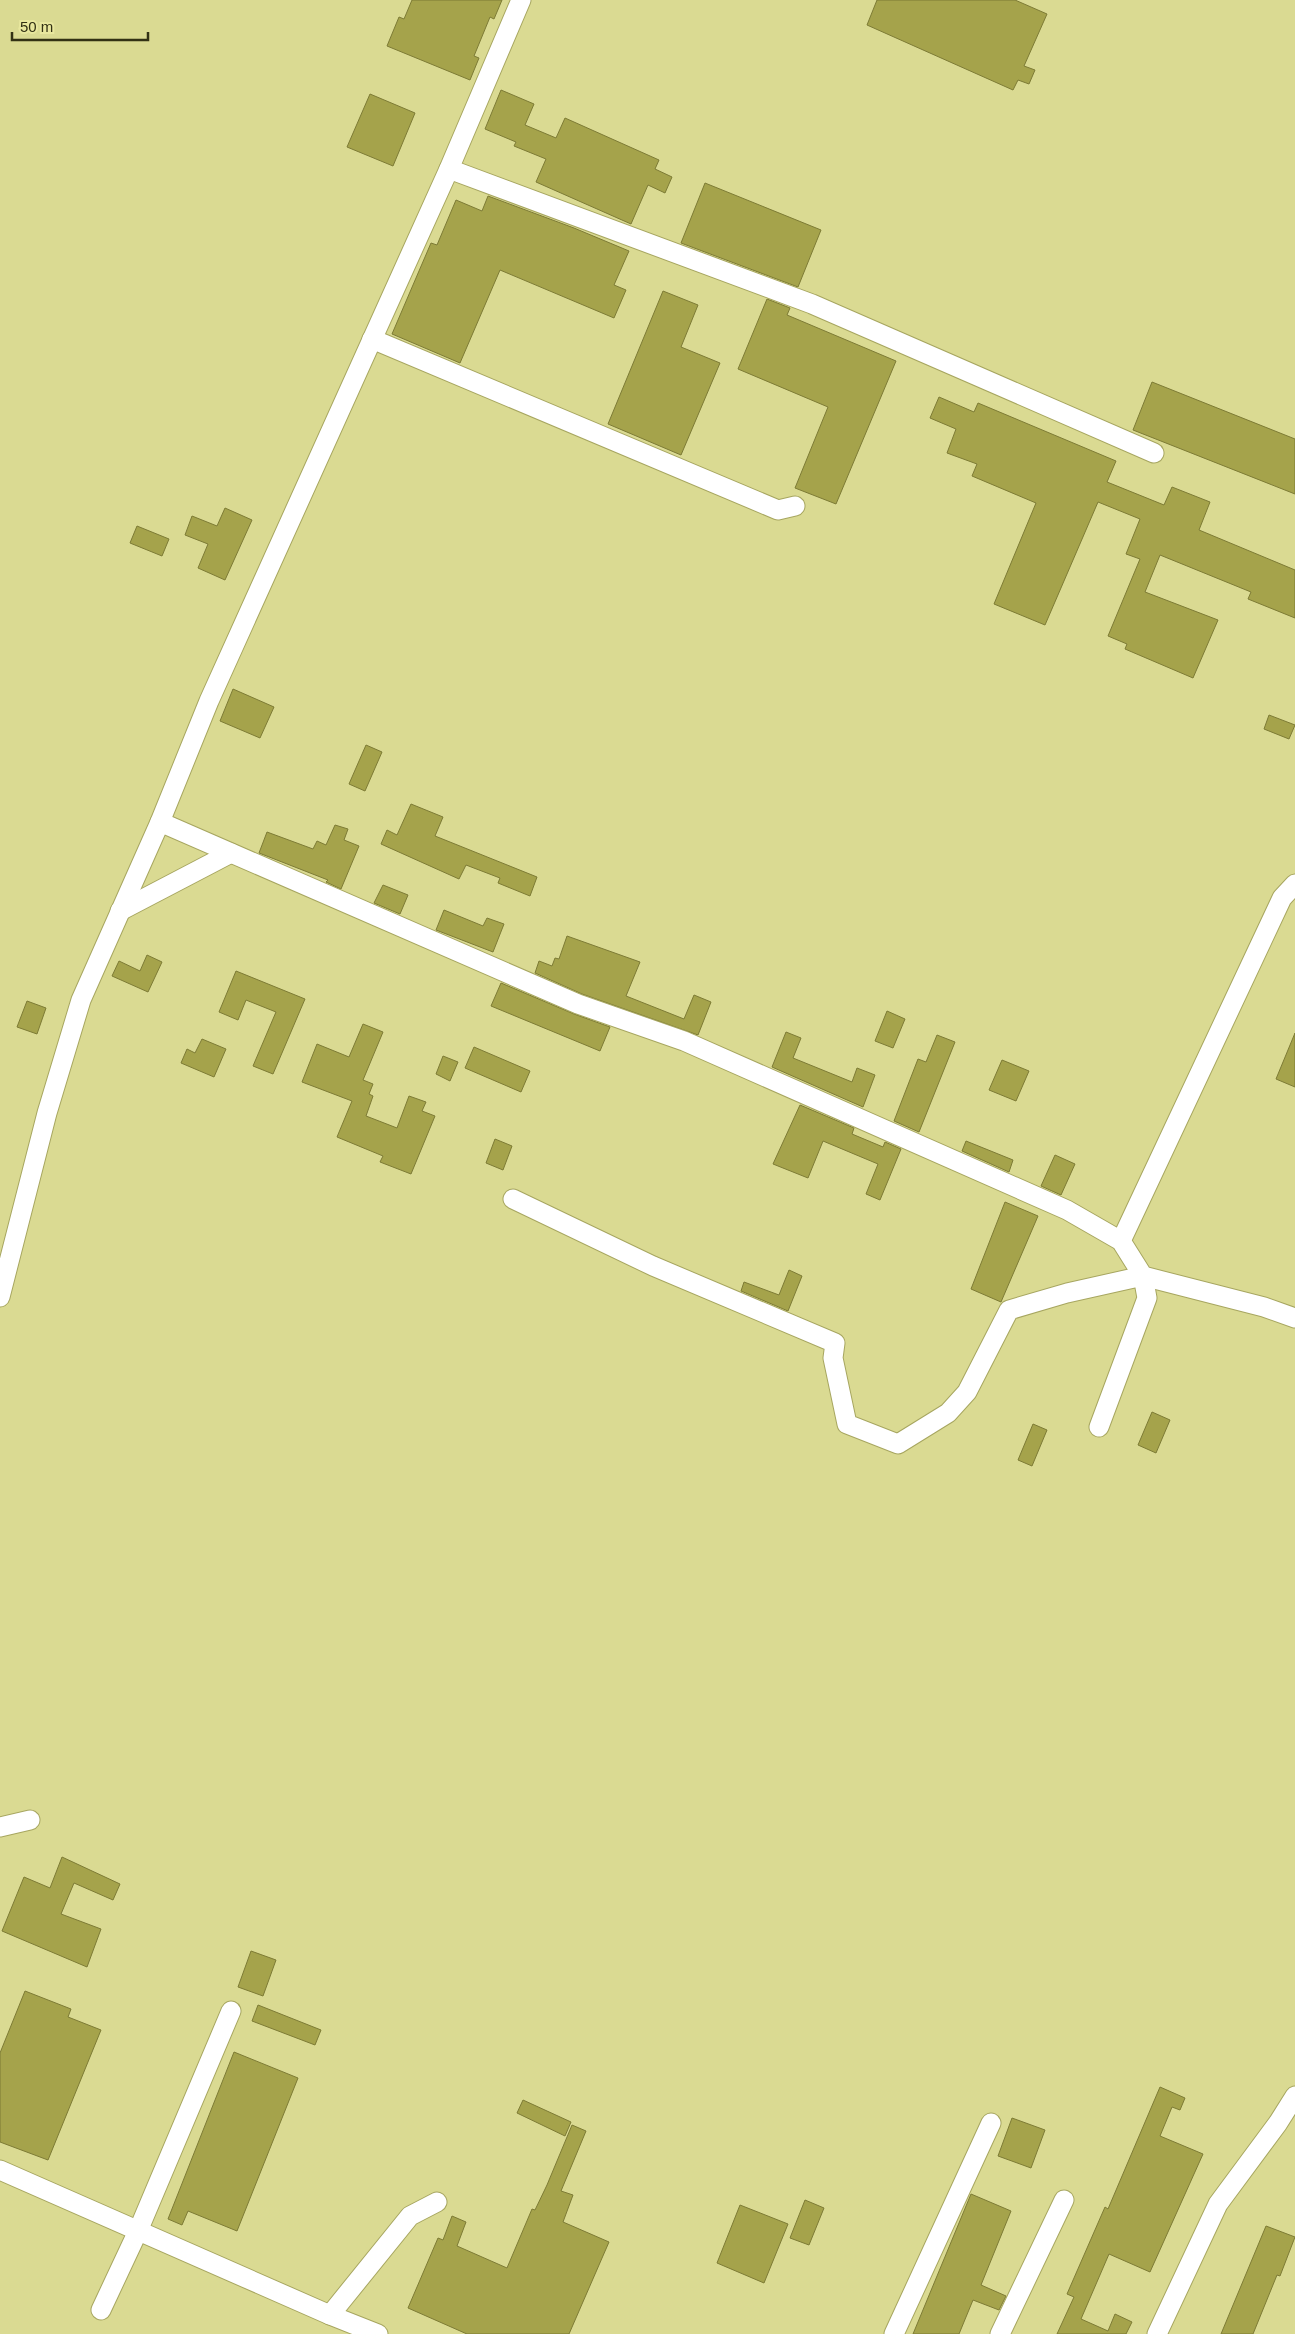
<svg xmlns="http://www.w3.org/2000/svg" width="1295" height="2334" font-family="Arial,sans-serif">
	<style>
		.building { fill: #a5a34b; stroke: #7d7b35 }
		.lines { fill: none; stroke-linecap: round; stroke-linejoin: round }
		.street-casing { stroke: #a7a660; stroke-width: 21 }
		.street { stroke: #fff; stroke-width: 19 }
	</style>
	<rect width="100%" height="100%" fill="#dada92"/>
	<g class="building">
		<path d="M412 0H502L494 19 490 17 474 56 479 58 470 80 387 46 399 17 404 19Z"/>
		<path d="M877 0H1015L1047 14 1024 66 1035 70 1029 84 1018 80 1013 90 867 25Z"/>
		<path d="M501 90 534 104 525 125 556 138 565 118 659 160 655 169 672 177 665 193 648 185 631 224 536 182 546 159 514 146 516 142 485 129Z"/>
		<path d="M370 94 415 113 393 166 347 147Z"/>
		<path d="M705 183 821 230 798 287 681 243Z"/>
		<path d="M488 196 574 228 629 251 614 285 626 290 614 318 500 270 460 363 392 334 431 243 437 245 456 200 482 211Z"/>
		<path d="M663 291 698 305 681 347 720 363 681 455 608 424Z"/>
		<path d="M767 299 790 308 787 315 896 361 836 504 795 488 828 407 738 369Z"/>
		<path d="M1152 382 1295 439V494L1133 430Z"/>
		<path d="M939 397 974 412 978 403 1116 461 1107 482 1164 505 1172 487 1210 502 1199 530 1295 570V618L1248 599 1251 592 1160 555 1145 592 1218 620 1193 678 1125 649 1127 644 1108 636 1140 559 1126 554 1140 519 1098 502 1045 625 994 604 1036 503 972 476 977 464 947 453 956 429 930 418Z"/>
		<path d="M225 508 252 520 225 580 198 568 208 544 185 535 192 516 217 526Z"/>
		<path d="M137 526 169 539 162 556 130 543Z"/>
		<path d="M233 689 274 707 260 738 220 721Z"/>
		<path d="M1269 715 1295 725 1289 739 1264 729Z"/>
		<path d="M366 745 382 752 365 791 349 784Z"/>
		<path d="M411 804 443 817 435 836 537 877 530 896 498 883 500 878 466 865 459 879 381 844 387 830 397 835Z"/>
		<path d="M335 825 348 829 344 840 359 846 341 889 326 882 328 880 259 853 267 832 313 849 317 841 326 845Z"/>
		<path d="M383 885 408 895 400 914 374 903Z"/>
		<path d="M444 910 483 926 487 918 504 924 493 952 436 930Z"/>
		<path d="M567 936 640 962 626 996 684 1019 694 995 711 1002 698 1035 582 994 535 973 539 961 552 966 555 958 559 959Z"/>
		<path d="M147 955 162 962 148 992 112 976 119 961 140 971Z"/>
		<path d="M236 971 305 999 273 1074 253 1066 276 1012 246 1000 238 1020 219 1012Z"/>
		<path d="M501 983 574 1014 610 1027 600 1051 491 1006Z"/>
		<path d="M27 1001 46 1008 37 1034 17 1027Z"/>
		<path d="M887 1011 905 1019 893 1048 875 1041Z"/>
		<path d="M363 1024 383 1032 363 1080 373 1084 369 1094 373 1096 366 1116 397 1128 409 1096 426 1102 422 1111 435 1116 411 1174 380 1162 383 1156 337 1137 352 1101 302 1082 317 1044 349 1057Z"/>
		<path d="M786 1032 801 1038 793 1058 852 1082 857 1068 875 1075 863 1107 772 1067Z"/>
		<path d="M1295 1033V1087L1276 1079Z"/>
		<path d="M937 1035 955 1042 919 1132 894 1121 918 1059 926 1062Z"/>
		<path d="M202 1039 226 1049 214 1077 181 1063 187 1049 195 1053Z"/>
		<path d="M474 1047 530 1071 521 1092 465 1068Z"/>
		<path d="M443 1056 458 1062 450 1081 436 1074Z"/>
		<path d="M1002 1060 1029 1071 1016 1101 989 1090Z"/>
		<path d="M800 1105 854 1128 852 1134 883 1147 885 1142 901 1149 880 1200 866 1194 878 1164 823 1141 808 1178 773 1164Z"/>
		<path d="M495 1139 512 1146 503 1170 486 1163Z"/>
		<path d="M966 1141 1013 1160 1009 1172 962 1151Z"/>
		<path d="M1055 1155 1075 1164 1061 1195 1041 1186Z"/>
		<path d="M1005 1202 1038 1216 1001 1302 971 1289Z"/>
		<path d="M789 1270 802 1276 788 1311 741 1291 744 1282 779 1295Z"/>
		<path d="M1152 1412 1170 1420 1156 1453 1138 1445Z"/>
		<path d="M1033 1424 1047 1430 1032 1466 1018 1460Z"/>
		<path d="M62 1857 120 1884 113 1900 74 1883 61 1914 101 1929 87 1967 2 1931 24 1877 50 1888Z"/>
		<path d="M251 1951 276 1960 263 1996 238 1987Z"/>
		<path d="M25 1991 71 2009 68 2017 101 2030 48 2160 0 2142V2053Z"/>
		<path d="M258 2005 321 2030 315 2045 252 2021Z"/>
		<path d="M234 2052 298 2078 237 2231 188 2211 182 2225 168 2219Z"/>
		<path d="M1160 2087 1185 2098 1180 2110 1172 2107 1160 2136 1203 2154 1150 2272 1109 2254 1081 2319 1108 2331 1115 2314 1132 2322 1126 2334H1057L1074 2297 1067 2294 1105 2207 1108 2209Z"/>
		<path d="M523 2100 571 2122 565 2136 517 2113Z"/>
		<path d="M1012 2118 1045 2130 1031 2168 998 2156Z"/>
		<path d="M572 2125 586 2131 561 2191 573 2195 563 2222 609 2242 569 2334H467L408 2308 438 2238 443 2240 452 2216 466 2222 457 2246 507 2268 532 2209 535 2210 547 2185Z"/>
		<path d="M971 2194 1011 2211 981 2285 1006 2296 999 2310 973 2300 959 2334H913Z"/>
		<path d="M805 2200 824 2208 809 2245 790 2238Z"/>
		<path d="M740 2205 788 2224 764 2283 717 2263Z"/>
		<path d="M1266 2226 1295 2237 1280 2276 1277 2275 1253 2334H1221Z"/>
	</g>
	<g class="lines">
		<defs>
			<g id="street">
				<path d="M449 169 812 304 1154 453"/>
				<path d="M372 339 778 510 795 506"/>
				<path d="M160 822 578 1004 684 1041 1067 1210 1121 1241 1143 1276 1264 1307 1295 1318"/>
				<path d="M120 911 231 853"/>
				<path d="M513 1199 653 1266 835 1343 833 1358 847 1424 898 1444 948 1413 967 1392 1009 1310 1067 1293 1143 1276 1147 1298 1099 1427"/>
				<path d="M1121 1241 1282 898 1295 884"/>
				<path d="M0 1297 47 1113 81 1000 160 822 209 701 449 169 521 0"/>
				<path d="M0 1827 30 1820"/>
				<path d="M0 2170 330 2315 378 2334"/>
				<path d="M101 2310 138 2231 231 2011"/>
				<path d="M330 2315 410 2216 437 2202"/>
				<path d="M894 2334 991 2123"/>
				<path d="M1000 2334 1064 2200"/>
				<path d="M1157 2334 1218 2204 1278 2123 1295 2096"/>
			</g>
		</defs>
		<use href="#street" class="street-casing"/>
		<use href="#street" class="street"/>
	</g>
	<path d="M12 32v8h136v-8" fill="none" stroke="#323114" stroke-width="2.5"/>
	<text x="20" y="32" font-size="15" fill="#323114" stroke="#e8e79e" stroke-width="4" paint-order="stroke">50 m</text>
</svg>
